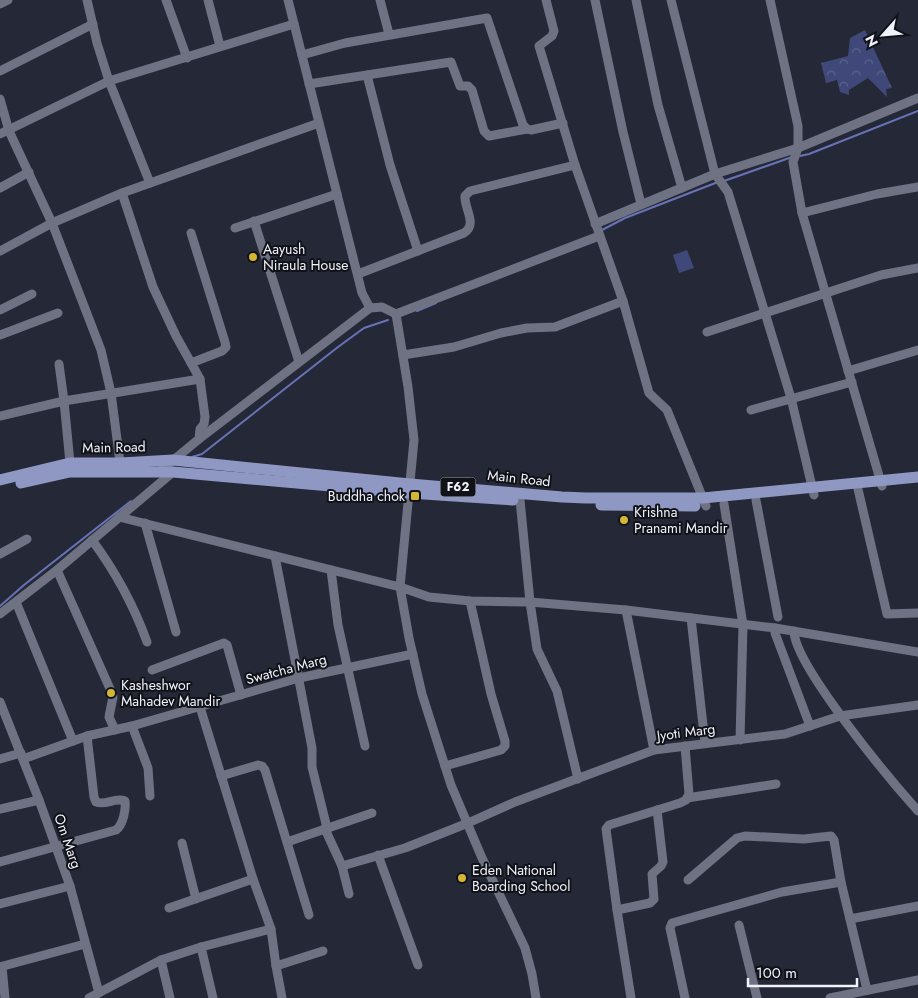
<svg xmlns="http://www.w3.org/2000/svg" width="918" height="998" font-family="Jost,sans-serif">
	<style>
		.forest { fill: url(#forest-crowns) }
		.green { fill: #404879 }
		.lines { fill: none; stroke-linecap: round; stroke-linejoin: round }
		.stream { stroke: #6873b6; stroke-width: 2 }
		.minor { stroke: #6e7283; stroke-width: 9 }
		.major { stroke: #8f98c3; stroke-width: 11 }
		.poi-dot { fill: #d4b635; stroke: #101218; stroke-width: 2 }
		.labels { text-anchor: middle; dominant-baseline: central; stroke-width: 4; stroke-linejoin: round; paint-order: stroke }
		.shield { fill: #101218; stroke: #adafb8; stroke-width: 1 }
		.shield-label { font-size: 12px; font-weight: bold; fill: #f0f2fc }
		.poi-label { font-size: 14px; fill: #f0f2fc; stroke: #101218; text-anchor: start }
		.street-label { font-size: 14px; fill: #f0f2fc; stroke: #101218 }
	</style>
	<defs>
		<pattern id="forest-crowns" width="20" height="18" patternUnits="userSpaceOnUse" patternTransform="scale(1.25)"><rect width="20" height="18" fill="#404879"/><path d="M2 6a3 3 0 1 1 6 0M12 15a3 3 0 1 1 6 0" fill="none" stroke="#5c638d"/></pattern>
	</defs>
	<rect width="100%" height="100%" fill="#252837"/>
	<path class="forest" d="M865 30 892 88 886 89 887 97 868 78 849 90V95L840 92 837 80 826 83 821 63 848 56 850 38Z"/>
	<path class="green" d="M687 250 694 268 679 273 673 255Z"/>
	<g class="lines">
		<g class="stream">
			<path d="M800 156 809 154 918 111"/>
			<path d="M724 181 792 157"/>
			<path d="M602 230 625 218 718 182"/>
			<path d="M417 311 436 303"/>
			<path d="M192 457 202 454 338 347 364 328 388 320"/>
			<path d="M0 606 24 585 131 501"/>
		</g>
		<g class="minor">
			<path d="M87 0 97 43 109 81 150 183"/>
			<path d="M166 0 187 58"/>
			<path d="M208 0 220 46"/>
			<path d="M288 0 362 293 370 308"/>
			<path d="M380 0 389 34"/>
			<path d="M546 0 554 31 552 36 539 46 575 165 623 301 649 393 667 410 706 506"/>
			<path d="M595 0 623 132 641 204"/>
			<path d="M636 0 658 105 682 188"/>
			<path d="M671 0 715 174 728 192 791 398 814 495"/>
			<path d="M770 0 798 126V148L793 162 802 213 882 486"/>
			<path d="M0 4 8 0"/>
			<path d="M302 55 345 43 487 18 523 125 527 129 531 130 563 123"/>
			<path d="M0 71 93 24"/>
			<path d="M367 75 390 165 418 251"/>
			<path d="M309 84 451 62 460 86H468L472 90 484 131 489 136 527 129"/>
			<path d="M0 99 9 131 52 223 101 350 111 393 121 470"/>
			<path d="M0 134 109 81 294 24"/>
			<path d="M0 188 29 172"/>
			<path d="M122 193 153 287 176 336 200 379 205 417 204 424 200 429 199 439 159 472"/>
			<path d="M802 213 877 194 918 187"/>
			<path d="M254 221 299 362"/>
			<path d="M595 224 715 174 798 148 918 98"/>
			<path d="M235 228 337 194"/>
			<path d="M0 251 52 223 122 193 319 123"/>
			<path d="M358 274 464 233C478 224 464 209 465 196L470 191 575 165"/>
			<path d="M0 310 32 294"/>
			<path d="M396 314 408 387 414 440 400 587 409 638 422 694 451 785 482 858 525 948 532 974 536 998"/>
			<path d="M707 332 881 275 918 268"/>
			<path d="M0 335 58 313"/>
			<path d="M403 355 454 347 501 333 527 328 555 327 623 301"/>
			<path d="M191 363 222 351 226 347 225 342 191 233"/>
			<path d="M59 364 64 401 200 379"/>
			<path d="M848 371 918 350"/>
			<path d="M751 410 852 382"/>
			<path d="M0 416 64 401 70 463"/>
			<path d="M199 439 370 308 382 307 396 314 599 236"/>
			<path d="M858 489 887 614 917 613"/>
			<path d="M520 500 530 602 537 649 557 691 578 779"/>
			<path d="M756 500 778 617"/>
			<path d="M724 504 743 625 740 740"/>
			<path d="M119 517 400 587 429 597 470 601 530 602 626 610 775 628 918 652"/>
			<path d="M145 523 176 632"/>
			<path d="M92 540C115 571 134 606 147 642"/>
			<path d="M0 554 27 539"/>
			<path d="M275 556 312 748V767L327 828"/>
			<path d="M57 570 111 691 113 697 109 717 115 730"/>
			<path d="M331 570 338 625 365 746"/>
			<path d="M16 602 73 741"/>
			<path d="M626 610 654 750"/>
			<path d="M0 614 57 570 173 472"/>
			<path d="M691 618 705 743"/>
			<path d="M775 628V633L810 726"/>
			<path d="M794 631C794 665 892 782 918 811"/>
			<path d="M152 670 224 643 227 645 241 695"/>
			<path d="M0 702 39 800 70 886 99 993"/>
			<path d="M200 707 253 879 271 929 276 966 323 951"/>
			<path d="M132 726 148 768 150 796"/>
			<path d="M0 759 21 753"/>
			<path d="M23 759 87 736 132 726 299 678 413 654"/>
			<path d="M445 766 501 750 505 746V741L491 694 470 601"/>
			<path d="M221 776 258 765 262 766 265 770 309 915"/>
			<path d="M687 798 776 784"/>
			<path d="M0 809 39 800"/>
			<path d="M325 829 342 866 349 894"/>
			<path d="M287 842 372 813"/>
			<path d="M182 843 196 899"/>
			<path d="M378 855 418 965"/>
			<path d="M0 862 116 830C123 825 126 810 125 801 115 797 105 806 96 802L94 797 87 736"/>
			<path d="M342 866 405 848 468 823 515 802 654 750 785 734 840 716 918 705"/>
			<path d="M688 880 737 838 745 836 804 839 831 836 834 840 841 882 867 990"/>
			<path d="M0 904 70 886"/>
			<path d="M169 908 253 879"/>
			<path d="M617 910 650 903 654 899 652 874 661 866 663 862 657 810"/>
			<path d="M850 919 918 906"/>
			<path d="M739 925 757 998"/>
			<path d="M201 947 213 998"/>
			<path d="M161 960 170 998"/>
			<path d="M276 966 282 998"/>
			<path d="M0 967 85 944"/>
			<path d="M2 967 5 998"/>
			<path d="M89 998 161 960 201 947 271 929"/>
			<path d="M631 998 617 910 606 829 609 825 680 803 686 800 689 794 685 746"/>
			<path d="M685 998 670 928 672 923 782 892 841 882"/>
			<path d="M830 998 918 980"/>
		</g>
		<g class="major">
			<path d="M0 480 70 463H121L173 460 410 484 562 497 586 498H703L918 477"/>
			<path d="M21 483 70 472H173L409 493 513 500"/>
			<path d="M601 505 695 506"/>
		</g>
	</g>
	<g class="poi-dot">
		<circle cx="253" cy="257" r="5"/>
		<rect x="410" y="491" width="10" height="10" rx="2.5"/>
		<circle cx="624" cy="520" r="5"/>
		<circle cx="111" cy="693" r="5"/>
		<circle cx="462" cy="878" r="5"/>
	</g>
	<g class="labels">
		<rect class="shield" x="440.5" y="477.5" width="35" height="19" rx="4"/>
		<g class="shield-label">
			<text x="458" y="487">F62</text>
		</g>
		<g class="poi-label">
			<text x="263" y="249">Aayush<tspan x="263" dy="16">Niraula House</tspan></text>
			<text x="405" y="496" text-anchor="end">Buddha chok</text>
			<text x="634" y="512">Krishna<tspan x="634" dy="16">Pranami Mandir</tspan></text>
			<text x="121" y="685">Kasheshwor<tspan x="121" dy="16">Mahadev Mandir</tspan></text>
			<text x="472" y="870">Eden National<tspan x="472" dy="16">Boarding School</tspan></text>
		</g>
		<g class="street-label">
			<text transform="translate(114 447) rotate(-1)">Main Road</text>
			<text transform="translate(519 478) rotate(6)">Main Road</text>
			<text transform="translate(286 669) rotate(-15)">Swatcha Marg</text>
			<text transform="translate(686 732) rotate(-7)">Jyoti Marg</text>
			<text transform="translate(68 841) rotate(71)">Om Marg</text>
		</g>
	</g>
	<g transform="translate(883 35) rotate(243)" stroke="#101218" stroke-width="4" paint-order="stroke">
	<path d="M0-4L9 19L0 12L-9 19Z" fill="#f0f2fc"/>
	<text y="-8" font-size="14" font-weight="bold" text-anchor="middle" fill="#f0f2fc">N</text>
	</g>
	<path d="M748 978v8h109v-8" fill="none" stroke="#f0f2fc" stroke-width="2.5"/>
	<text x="756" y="978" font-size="15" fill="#f0f2fc" stroke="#101218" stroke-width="4" paint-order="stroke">100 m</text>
</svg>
